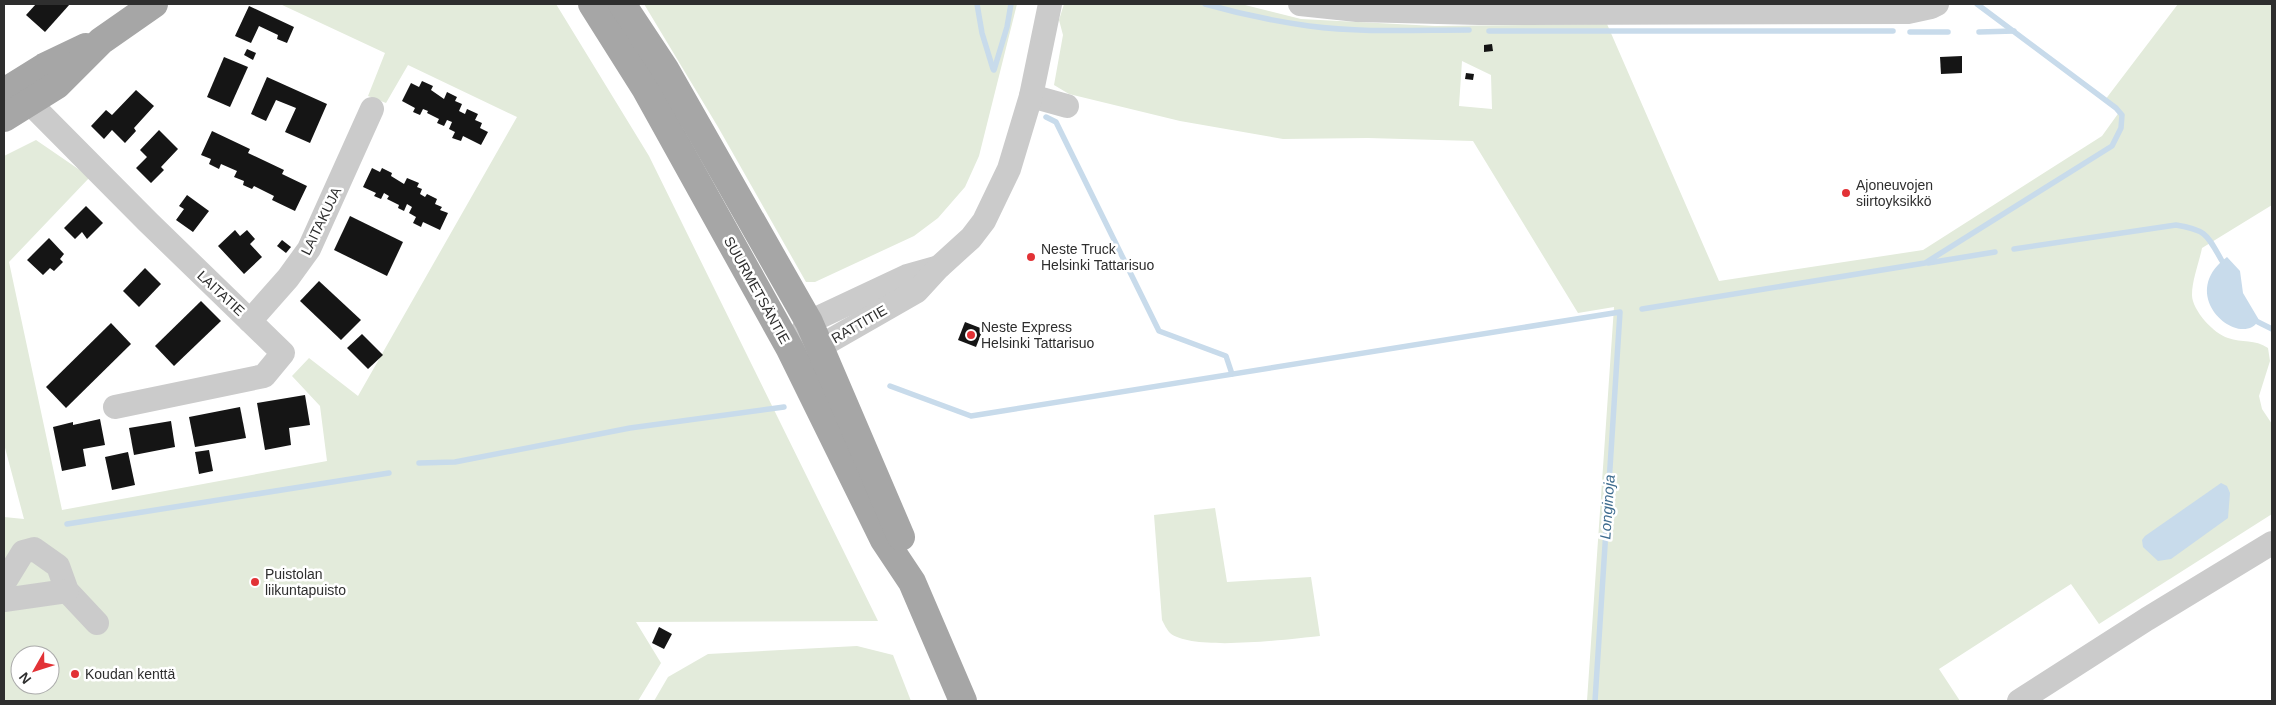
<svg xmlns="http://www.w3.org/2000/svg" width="2276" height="705" font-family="Arial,sans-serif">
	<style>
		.green { fill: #e3ebdb; fill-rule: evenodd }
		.water { fill: #c8dbeb }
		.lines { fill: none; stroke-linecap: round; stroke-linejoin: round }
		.stream { stroke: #c8dbeb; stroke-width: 5.5 }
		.building { fill: #151515 }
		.minor { stroke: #cbcbcb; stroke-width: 24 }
		.major { stroke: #a6a6a6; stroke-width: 28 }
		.poi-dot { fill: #e23236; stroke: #fff; stroke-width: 2 }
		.labels { text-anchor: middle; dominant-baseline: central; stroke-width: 5; stroke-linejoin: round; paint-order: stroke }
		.poi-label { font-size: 14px; fill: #2e2e2e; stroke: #fff; text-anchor: start }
		.street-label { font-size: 14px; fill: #2e2e2e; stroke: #fff }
		.water-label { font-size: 15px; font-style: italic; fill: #3d6b8e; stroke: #fff }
	</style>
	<rect width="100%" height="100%" fill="#fff"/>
	<g class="green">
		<path d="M280 4H556L649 156 878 621 636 622 661 663 638 701H4V517L24 519 4 444V156L36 140 90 177 9 262 62 510 327 461 320 406 292 376 309 358 358 396 517 117 408 65 386 103 368 96 385 53ZM20 655H50V685H20Z"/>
		<path d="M644 4H1017L979 156 965 187 938 218 914 236 815 282H806L718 127Z"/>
		<path d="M1064 4H1241L1301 19 1435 26 1607 24 1719 281 1923 250 2102 136 2120 111 2105 100 2178 4H2272V205L2202 248C2199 263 2192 280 2192 295 2192 310 2214 334 2228 338 2242 343 2255 339 2268 348L2270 361 2259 396 2262 409 2272 424V514L2099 624 2071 584 1939 669 1960 701H1587L1614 307 1578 313 1473 141 1368 138 1283 139 1180 121 1069 94 1054 85 1063 35 1059 20ZM1462 61 1491 75 1492 109 1459 106Z"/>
		<path d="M1215 508 1227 582 1311 577 1320 636C1290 639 1193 652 1170 633 1167 630 1164 624 1162 620L1154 515Z"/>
		<path d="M857 646 893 655 911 701H654L668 677 708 654Z"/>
	</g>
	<g class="water">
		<path d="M2227 257 2240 271 2243 293 2259 320C2241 351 2174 296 2227 257Z"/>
		<path d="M2221 483 2227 486 2230 493 2228 518 2171 559 2158 561 2143 547 2142 540 2145 536Z"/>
	</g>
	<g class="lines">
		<g class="stream">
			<path d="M977 4 982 33 993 69"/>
			<path d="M1205 4C1240 14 1274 21 1309 26 1362 33 1416 30 1469 30"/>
			<path d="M1489 31H1893"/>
			<path d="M1910 32H1948"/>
			<path d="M1979 32 2014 31"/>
			<path d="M994 70 1007 27 1011 4"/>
			<path d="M1046 117 1056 122 1159 331 1226 356 1232 374"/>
			<path d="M2014 249 2176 225C2207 230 2207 235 2222 261"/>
			<path d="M1928 263 1995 252"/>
			<path d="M1642 309 1925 263 2112 146 2121 128 2122 115 2116 108 1977 4"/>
			<path d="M2258 322 2272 329"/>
			<path d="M890 386 971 416 1620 312 1595 701"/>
			<path d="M419 463 455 462 630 428 784 407"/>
			<path d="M67 524 389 473"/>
		</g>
	</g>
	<g class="building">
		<path d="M36 4H70L45 32 26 15Z"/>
		<path d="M249 6 294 27 287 43 277 39 278 35 259 26 251 43 235 36Z"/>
		<path d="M1492 44 1493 51 1484 52V45Z"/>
		<path d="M247 49 256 53 253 60 244 55Z"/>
		<path d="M1962 56V73L1941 74 1940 57Z"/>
		<path d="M224 57 248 67 230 107 207 97Z"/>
		<path d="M1466 73 1474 74 1473 80 1465 79Z"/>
		<path d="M267 77 327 104 310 143 285 132 296 108 276 100 266 121 251 114Z"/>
		<path d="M422 81 433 86 431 90 444 99 447 92 457 97 455 101 462 104 459 111 465 114 467 109 478 114 475 120 482 123 480 128 488 132 481 145 463 136 461 141 452 138 455 132 449 129 452 122 447 120 444 126 437 123 439 119 427 113 428 111 423 109 420 115 413 112 415 108 402 101 411 83 419 87Z"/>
		<path d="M136 90 154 106 134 128 136 131 125 143 112 130 104 139 91 126 106 110 112 115Z"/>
		<path d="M159 130 178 149 161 167 164 170 151 183 136 168 147 157 140 150Z"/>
		<path d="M212 131 250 149 248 153 284 170 282 174 307 186 295 211 272 200 274 196 254 186 252 189 243 185 244 181 234 177 237 171 221 164 219 169 209 164 211 159 201 155Z"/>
		<path d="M372 168 380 172 382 168 392 173 391 176 404 184 407 178 419 183 417 187 422 189 420 194 425 197 427 194 437 199 435 204 442 207 440 210 448 213 440 230 423 222 421 227 413 223 416 217 409 213 412 207 407 204 404 211 398 208 399 205 387 199 389 196 384 193 381 199 374 196 376 193 363 187Z"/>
		<path d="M187 195 209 211 193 232 176 220 184 209 179 206Z"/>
		<path d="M86 206 103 223 87 239 82 232 75 239 64 228Z"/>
		<path d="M350 216 403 242 387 276 334 250Z"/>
		<path d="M235 230 240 236 247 230 255 239 250 244 262 257 244 274 218 246Z"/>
		<path d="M49 238 64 254 60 259 63 262 54 271 50 268 43 275 27 260Z"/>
		<path d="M282 240 291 247 286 253 277 246Z"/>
		<path d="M145 268 161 284 139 307 123 291Z"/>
		<path d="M319 281 361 320 341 340 300 301Z"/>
		<path d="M201 301 221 321 174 366 155 346Z"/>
		<path d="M965 322 983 329 976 347 958 340Z"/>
		<path d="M111 323 131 344 66 408 46 387Z"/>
		<path d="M362 334 383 355 368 369 347 348Z"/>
		<path d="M305 395 310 425 289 428 291 445 265 450 257 403Z"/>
		<path d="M240 407 246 438 195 447 189 417Z"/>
		<path d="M100 419 105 445 83 449 86 466 62 471 53 427 73 422V425Z"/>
		<path d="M171 421 175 447 134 455 129 428Z"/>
		<path d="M209 450 213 471 199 474 195 452Z"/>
		<path d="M128 452 135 485 112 490 105 457Z"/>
		<path d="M659 627 672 634 664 649 652 643Z"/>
	</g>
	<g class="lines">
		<g class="minor">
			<path d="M1300 4 1357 10 1479 13 1908 12 1931 7 1937 4"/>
			<path d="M16 89 148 222 283 353 264 376 115 407"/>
			<path d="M1031 96 1067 106"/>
			<path d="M250 321 288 278 309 249 372 109"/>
			<path d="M799 336 809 322 907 276 939 267"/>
			<path d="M801 348 821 346 917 291 939 267 971 238 984 221 1009 169 1031 96 1050 4"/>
			<path d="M4 583 23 552 34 549 58 566 67 591 97 623"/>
			<path d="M4 600 67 591"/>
			<path d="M2019 701 2147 619 2272 543"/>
		</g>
		<g class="major">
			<path d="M592 4 645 88 790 349 884 540 912 582 963 701"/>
			<path d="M622 4 665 69 809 322 901 537"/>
			<path d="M4 92 44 67 86 47"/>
			<path d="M4 118 57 85 101 41 154 4"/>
		</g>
	</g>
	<g class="poi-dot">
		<circle cx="1846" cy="193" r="5"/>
		<circle cx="1031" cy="257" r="5"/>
		<circle cx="971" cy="335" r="5"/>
		<circle cx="255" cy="582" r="5"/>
		<circle cx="75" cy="674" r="5"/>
	</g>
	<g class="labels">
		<g class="poi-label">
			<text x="1856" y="185">Ajoneuvojen<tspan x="1856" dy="16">siirtoyksikkö</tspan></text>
			<text x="1041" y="249">Neste Truck<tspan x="1041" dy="16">Helsinki Tattarisuo</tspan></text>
			<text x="981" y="327">Neste Express<tspan x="981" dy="16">Helsinki Tattarisuo</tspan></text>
			<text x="265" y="574">Puistolan<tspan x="265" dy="16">liikuntapuisto</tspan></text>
			<text x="85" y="674">Koudan kenttä</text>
		</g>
		<g class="street-label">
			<text transform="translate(321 221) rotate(-64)">LAITAKUJA</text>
			<text transform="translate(757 290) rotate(61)">SUURMETSÄNTIE</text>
			<text transform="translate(221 293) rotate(43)">LAITATIE</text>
			<text transform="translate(859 324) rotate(-30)">RATTITIE</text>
		</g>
		<g class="water-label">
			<text transform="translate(1607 507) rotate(-86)">Longinoja</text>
		</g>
	</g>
	<rect width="2276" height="705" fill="none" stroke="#2e2e2e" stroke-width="10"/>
	<g transform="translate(35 670) rotate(231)"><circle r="24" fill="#ffffff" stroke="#ababab"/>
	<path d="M0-4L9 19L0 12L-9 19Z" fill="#e23236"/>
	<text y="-8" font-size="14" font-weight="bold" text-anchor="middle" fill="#2e2e2e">N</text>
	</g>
</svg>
